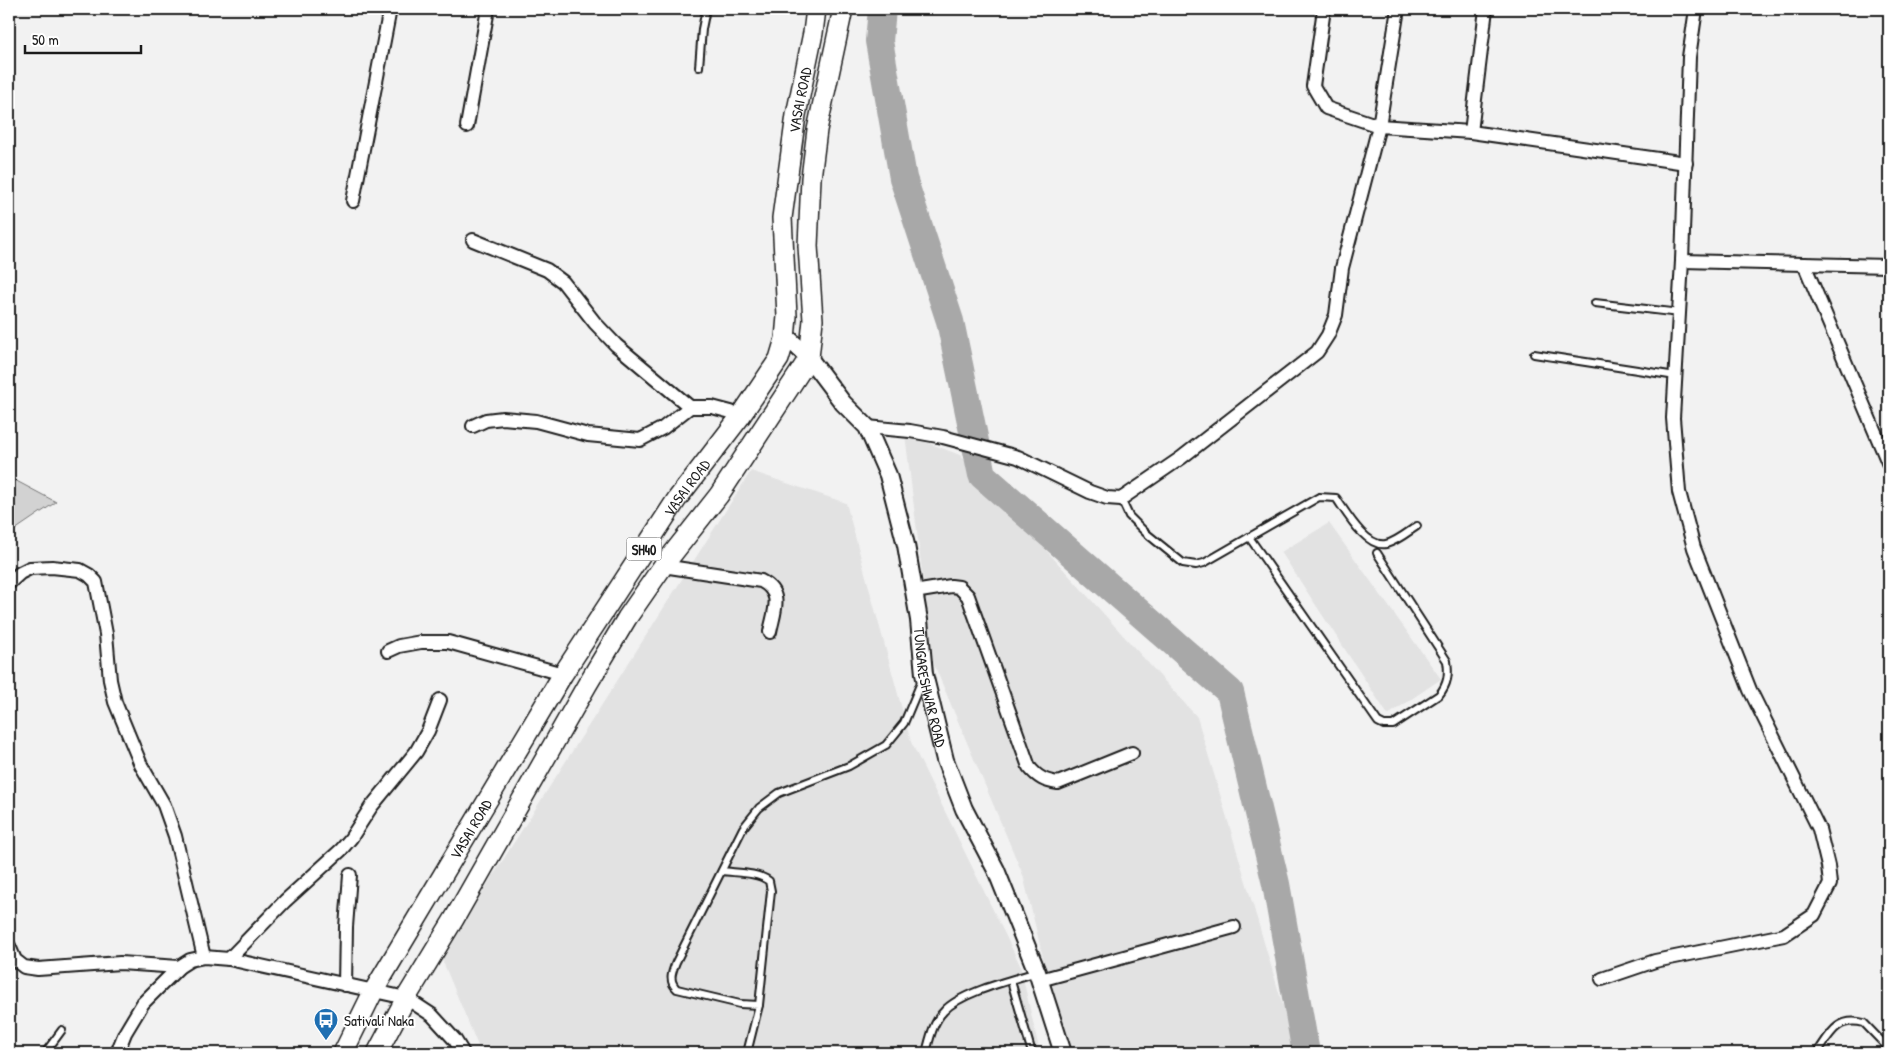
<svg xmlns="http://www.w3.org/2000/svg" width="1898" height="1062" font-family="'Patrick Hand',sans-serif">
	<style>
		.built { fill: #e2e2e2 }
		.green { fill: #d2d2d2; stroke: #777 }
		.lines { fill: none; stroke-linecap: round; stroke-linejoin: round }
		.river { stroke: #a8a8a8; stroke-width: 28 }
		.lane-casing { stroke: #1c1c1c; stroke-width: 10 }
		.street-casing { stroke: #1c1c1c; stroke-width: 16 }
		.secondary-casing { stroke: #1c1c1c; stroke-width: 20 }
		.primary-casing { stroke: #1c1c1c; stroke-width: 22 }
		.lane { stroke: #fff; stroke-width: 6 }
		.street { stroke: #fff; stroke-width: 12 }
		.secondary { stroke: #fff; stroke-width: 16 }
		.primary { stroke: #fff; stroke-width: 19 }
		.labels { text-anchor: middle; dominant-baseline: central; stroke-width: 4; stroke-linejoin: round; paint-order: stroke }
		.shield { fill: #fff; stroke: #606060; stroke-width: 1 }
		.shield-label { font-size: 14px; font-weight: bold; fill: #1c1c1c }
		.street-label { font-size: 15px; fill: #1c1c1c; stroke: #fff }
		.poi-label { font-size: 15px; fill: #1c1c1c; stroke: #fff; text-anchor: start }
	</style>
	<rect width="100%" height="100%" fill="#f2f2f2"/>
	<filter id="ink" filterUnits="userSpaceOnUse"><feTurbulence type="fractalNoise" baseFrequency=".02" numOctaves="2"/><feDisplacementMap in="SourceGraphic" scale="10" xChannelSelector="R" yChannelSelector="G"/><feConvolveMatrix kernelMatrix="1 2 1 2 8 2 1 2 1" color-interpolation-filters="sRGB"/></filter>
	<g filter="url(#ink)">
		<g class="built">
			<path d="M905 434 960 455 1197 717 1297 1053H1066L1023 875 933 662Z"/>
			<path d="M751 471 846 503 911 742 1020 965 1040 1053H481L441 957Z"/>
			<path d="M1329 523 1441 679 1388 715 1281 552Z"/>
		</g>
		<path class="green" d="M9 477 56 502 9 534Z"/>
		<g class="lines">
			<path class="river" d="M882 9 879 41 903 178 950 321 982 475 1230 692 1276 884 1306 1053"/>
			<defs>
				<g id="lane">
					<path d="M699 67 702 29 706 9"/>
					<path d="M1595 303 1680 313"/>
					<path d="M1534 354 1676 376"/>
					<path d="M1121 499 1129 516 1146 533 1183 563 1196 565 1204 563 1319 497 1336 498C1346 512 1366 548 1386 544 1396 542 1408 532 1417 526"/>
					<path d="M1249 537 1378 722 1384 725H1393L1439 695C1448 684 1449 674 1447 661L1377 553"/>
					<path d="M722 871C736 873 757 872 769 881L771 891 759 1005"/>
					<path d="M1011 981 1032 1053"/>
					<path d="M45 1053 62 1030"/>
					<path d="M747 1053 759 1005 740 1004 677 989C668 981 672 972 676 962L743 828 759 808 779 793 849 766 886 745 904 723 922 680"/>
					<path d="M926 1053C930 1038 933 1022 944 1011 961 992 1012 980 1037 972"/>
					<path d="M1817 1053C1830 1034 1837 1016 1864 1023L1889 1049"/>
				</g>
				<g id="street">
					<path d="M1324 9 1313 86 1326 108 1379 126 1471 132 1686 163"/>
					<path d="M467 126 488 9"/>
					<path d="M1471 132 1486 9"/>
					<path d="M353 201 390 9"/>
					<path d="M473 240 547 270 563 282 595 323 616 345 690 407"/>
					<path d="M1682 261 1889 266"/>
					<path d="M1804 264 1889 465"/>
					<path d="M473 426 486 420 503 418 536 421 588 435 640 440 663 428 690 407H712L731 412 740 417"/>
					<path d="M867 427 910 431 943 437 1018 457 1090 492 1107 498 1121 499 1181 458 1317 352 1328 335 1336 315 1342 268 1379 126 1398 9"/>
					<path d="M663 566 761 581C784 593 774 611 770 632"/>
					<path d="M9 583 20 573 30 568 52 567 80 570 89 575 96 582 106 634 110 680 115 702 141 765 164 805 175 836 204 957"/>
					<path d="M914 592 951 586 959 587 968 596 1029 767C1038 778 1045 781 1058 783L1132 753"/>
					<path d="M388 651 399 646 421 642H448L563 674"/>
					<path d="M9 946 15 960 24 967 38 969 120 963 179 967"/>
					<path d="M229 959 285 901 341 850 351 838 371 807 416 752 428 731 440 700"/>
					<path d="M1602 979 1655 961 1784 935 1814 915 1830 884 1828 866 1819 829 1750 690 1694 548 1679 492 1673 418 1682 261 1689 57 1696 9"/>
					<path d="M1040 980 1234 927"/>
					<path d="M345 985 346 927 350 875"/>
					<path d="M117 1053 125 1033 143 1003 179 967 190 960 204 957 229 959 406 998 432 1015 455 1040 463 1053"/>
				</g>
				<g id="secondary">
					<path id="s1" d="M786 336 809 358 843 403 867 427 888 475 906 545 919 620 924 674 945 760 964 809 996 870 1037 972 1063 1053"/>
				</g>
				<g id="primary">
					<path id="s2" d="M343 1053 373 992 563 674 677 499 740 417 779 359 785 339 787 316 782 218 796 115 813 33 816 9"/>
					<path d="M377 1053 406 998 454 919 587 685 627 618 663 566 719 495 809 358 813 320 808 246 811 178 817 130 843 9"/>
				</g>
			</defs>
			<use href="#lane" class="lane-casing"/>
			<use href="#street" class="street-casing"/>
			<use href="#secondary" class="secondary-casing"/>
			<use href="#primary" class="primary-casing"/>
			<use href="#lane" class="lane"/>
			<use href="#street" class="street"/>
			<use href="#secondary" class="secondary"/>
			<use href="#primary" class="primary"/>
		</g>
	</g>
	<defs>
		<symbol id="bus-pin" viewBox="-11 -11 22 30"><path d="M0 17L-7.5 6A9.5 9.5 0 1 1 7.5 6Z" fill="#1f6fb2" stroke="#fff"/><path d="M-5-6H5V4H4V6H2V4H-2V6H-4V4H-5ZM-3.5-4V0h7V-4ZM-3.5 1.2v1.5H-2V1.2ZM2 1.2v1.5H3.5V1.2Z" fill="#fff"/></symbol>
	</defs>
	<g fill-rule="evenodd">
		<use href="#bus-pin" x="312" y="1006" width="28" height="38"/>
	</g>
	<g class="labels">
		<rect class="shield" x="626.5" y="537.5" width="35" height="23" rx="4"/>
		<g class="shield-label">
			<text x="644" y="549">SH40</text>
		</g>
		<g class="street-label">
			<text stroke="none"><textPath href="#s2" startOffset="1082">VASAI ROAD</textPath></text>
			<text stroke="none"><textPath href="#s2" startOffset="662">VASAI ROAD</textPath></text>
			<text stroke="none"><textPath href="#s1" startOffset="391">TUNGARESHWAR ROAD</textPath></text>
			<text stroke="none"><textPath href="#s2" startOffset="258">VASAI ROAD</textPath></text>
		</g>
		<g class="poi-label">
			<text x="344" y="1020">Sativali Naka</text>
		</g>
	</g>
	<rect width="1898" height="1062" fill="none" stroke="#fff" stroke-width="30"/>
	<rect x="15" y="15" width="1868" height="1032" fill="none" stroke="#1c1c1c" stroke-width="2" filter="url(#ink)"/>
	<path d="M25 45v8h116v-8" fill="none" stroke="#1c1c1c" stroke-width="2.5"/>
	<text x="32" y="45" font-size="15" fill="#1c1c1c" stroke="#ffffff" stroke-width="4" paint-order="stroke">50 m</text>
</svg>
